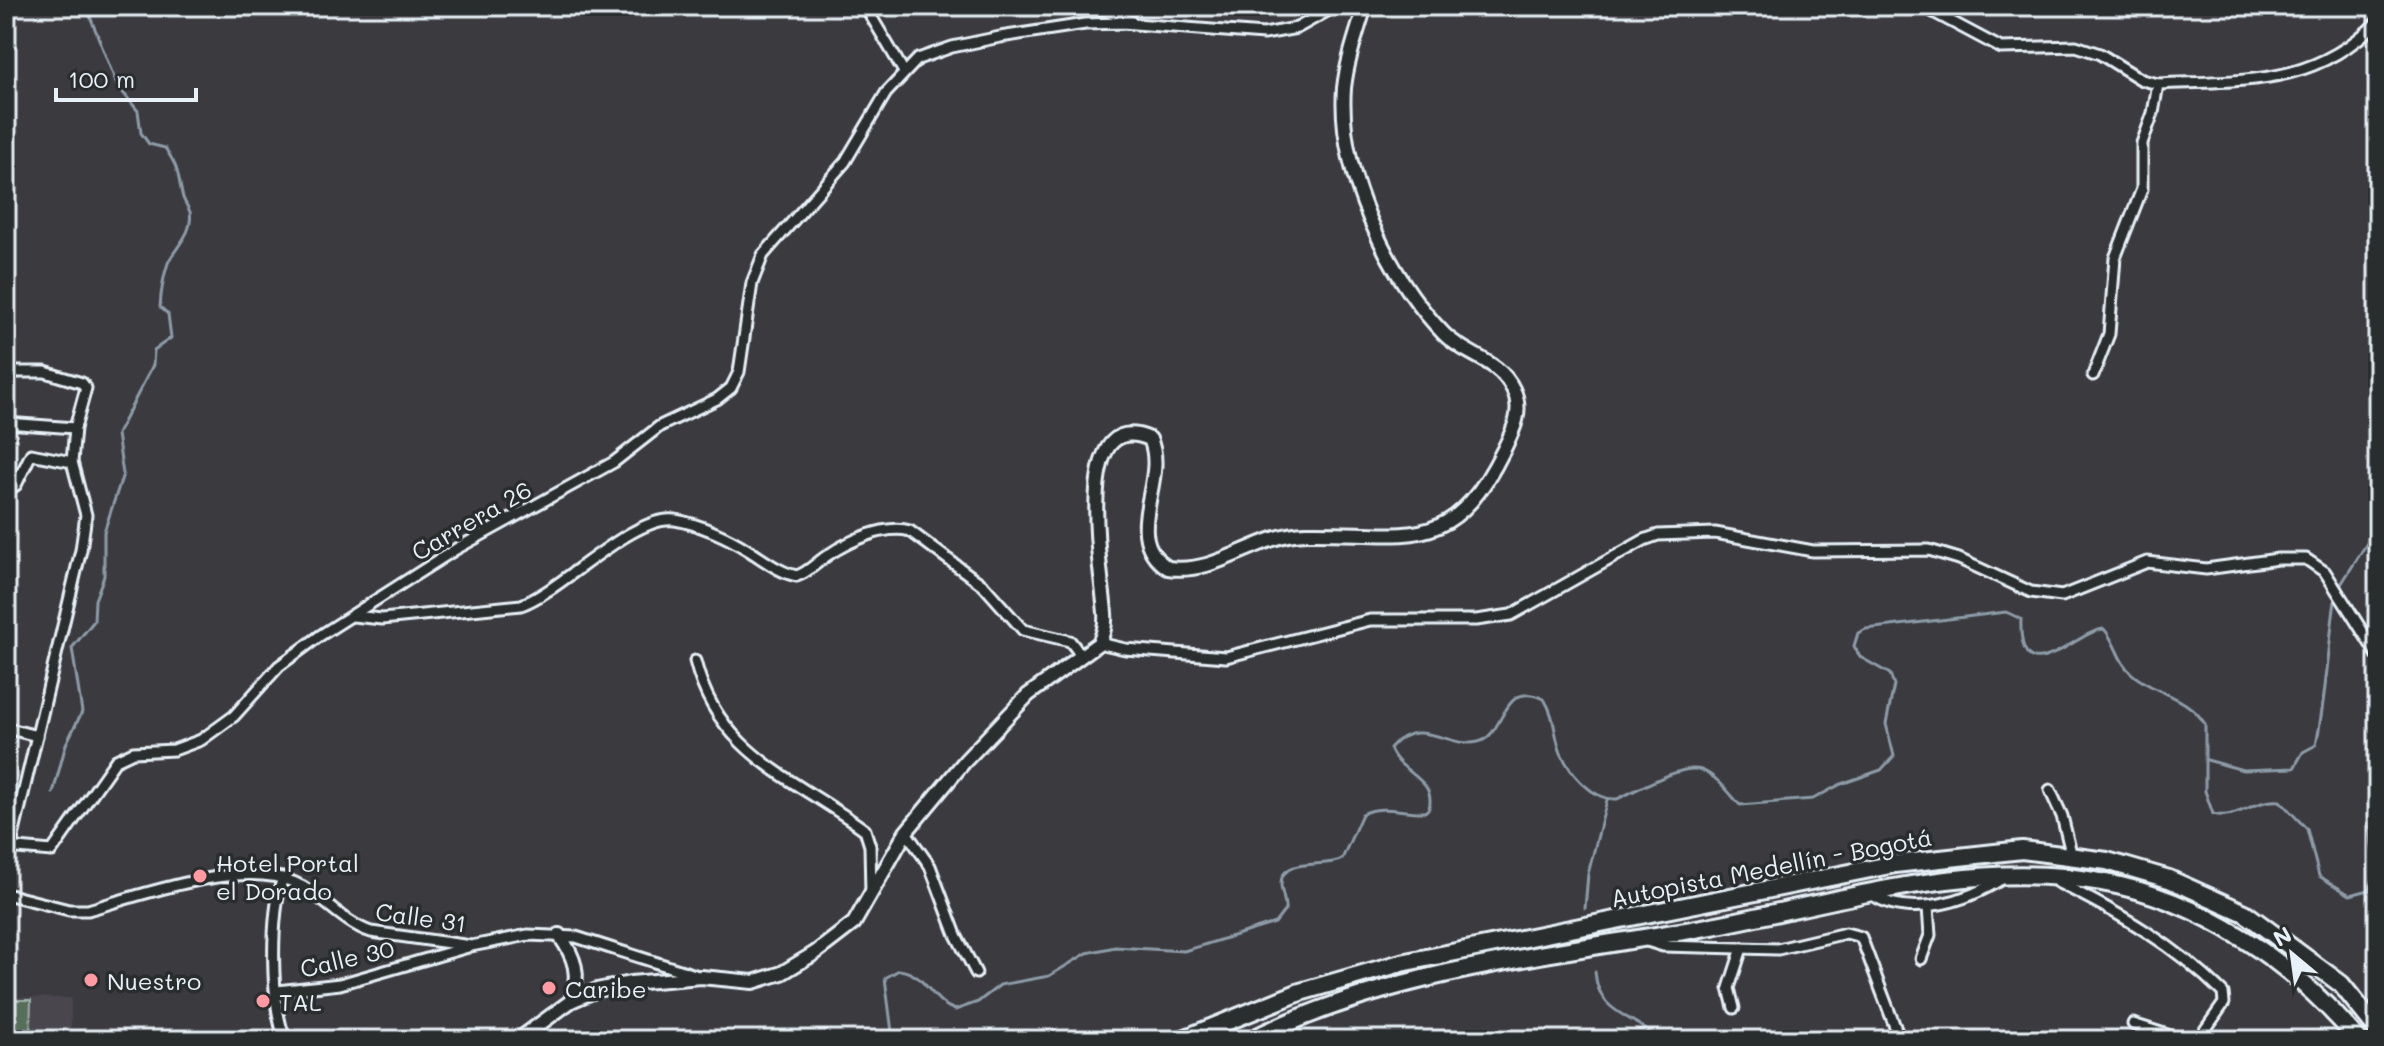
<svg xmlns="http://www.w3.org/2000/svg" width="2384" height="1046" font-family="Mali,sans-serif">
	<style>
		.built { fill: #4a464e }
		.green { fill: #566e5a; stroke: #9fb0a9; stroke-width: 2 }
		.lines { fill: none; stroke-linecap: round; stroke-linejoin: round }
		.stream { stroke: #8c9ca8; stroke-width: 3 }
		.street-casing { stroke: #e8f1f8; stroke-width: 15 }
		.secondary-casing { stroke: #e8f1f8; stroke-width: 18 }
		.highway-casing { stroke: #e8f1f8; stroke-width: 22 }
		.street { stroke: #2a2d2e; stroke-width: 9 }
		.secondary { stroke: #2a2d2e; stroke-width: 12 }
		.highway { stroke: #2a2d2e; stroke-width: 16 }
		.poi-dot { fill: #ff9aa2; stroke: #2a2d2e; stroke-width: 3 }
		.labels { text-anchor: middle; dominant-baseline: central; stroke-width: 7; stroke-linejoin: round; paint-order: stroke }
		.street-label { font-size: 24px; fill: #e8f1f8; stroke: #2a2d2e }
		.poi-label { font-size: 24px; fill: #e8f1f8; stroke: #2a2d2e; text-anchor: start }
	</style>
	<rect width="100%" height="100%" fill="#3b3a3f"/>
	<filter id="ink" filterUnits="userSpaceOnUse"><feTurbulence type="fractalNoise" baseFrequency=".0125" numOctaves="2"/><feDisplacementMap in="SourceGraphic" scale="16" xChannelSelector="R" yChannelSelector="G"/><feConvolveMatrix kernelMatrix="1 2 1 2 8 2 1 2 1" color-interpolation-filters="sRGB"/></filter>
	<g filter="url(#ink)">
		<path class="built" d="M6 997 71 998V1040H6Z"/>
		<path class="green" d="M8 1000H31L30 1036 7 1035Z"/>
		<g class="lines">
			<g class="stream">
				<path d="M2338 589 2369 540 2378 536"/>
				<path d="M2207 760 2243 770 2294 768 2303 752 2316 745C2326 698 2328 649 2335 601"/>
				<path d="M53 793 66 744 82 712 72 648 94 621 95 600 104 576V532L123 474 117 434 153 365 154 350 171 338 168 314 160 307C161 291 163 278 168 263 175 247 194 233 190 212 188 206 183 201 182 194 177 171 179 169 165 148L149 144 141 133 138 111 117 85 86 6"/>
				<path d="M1585 908 1588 874 1607 800"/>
				<path d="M1595 972C1599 1017 1633 1012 1657 1040"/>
				<path d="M893 1040 885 978 899 970C926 973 931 1002 955 1010L978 1002 1000 985 1049 976 1087 953 1115 947 1184 951 1275 923 1285 910C1286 900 1281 893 1281 884 1281 856 1327 869 1342 859L1362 814C1381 804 1404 813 1425 812L1429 808C1437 778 1398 773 1390 748 1419 714 1448 749 1478 742 1506 736 1500 679 1544 699 1555 716 1554 735 1561 753 1570 774 1594 801 1617 799 1636 791 1682 763 1701 770 1717 776 1729 793 1740 805L1813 799 1841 784 1881 770 1894 756 1886 724 1894 685 1890 674 1860 657 1854 646 1858 633 1866 629 2006 612 2021 619C2018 700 2075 631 2104 629 2116 642 2118 662 2131 673 2155 695 2186 694 2205 724V791L2213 814C2237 821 2255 798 2280 801L2307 829 2319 876 2350 895 2369 890C2384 860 2359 829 2378 802"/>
			</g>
			<defs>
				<g id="street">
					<path d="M865 6 904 72"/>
					<path d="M1093 6 1131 21"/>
					<path d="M1922 6 2001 48 2076 46 2100 54 2142 80 2158 84C2244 80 2314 87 2378 21"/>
					<path d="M6 372H45L82 383 86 388 75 428 72 462 86 515 81 550 6 866"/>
					<path d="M2093 375 2109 334 2115 258 2142 189V143L2153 113 2158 84"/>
					<path d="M6 423 75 428"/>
					<path d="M6 491 16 485 31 454 72 462"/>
					<path d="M353 616 382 619 521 605C560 592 633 514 675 520 699 524 728 537 748 550 763 559 780 573 797 576 809 572 817 562 828 555 849 541 885 524 910 531L984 586 1023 630 1070 641 1081 655"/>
					<path d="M1099 643 1125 649 1226 657 1370 620H1476L1511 615 1644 540 1658 535 1715 533 1813 551 1929 550 1959 559 2031 592 2062 596 2147 562 2206 569 2278 559H2306L2325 572 2378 656"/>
					<path d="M695 661C718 755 795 778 865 830L870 846 871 893"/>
					<path d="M6 728 37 736"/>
					<path d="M2050 790 2062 816 2072 857"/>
					<path d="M906 832 930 866 956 935 976 973"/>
					<path d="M6 847 52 851 116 760 133 752 174 750 201 740 234 716 279 666 321 635 456 549 614 462 660 426 717 399 731 388 739 372 752 283 763 255 845 162 886 93 918 59 952 47 1000 37 1085 24 1122 23 1264 34 1297 28 1336 6"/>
					<path d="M283 878C270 910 270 1010 286 1040"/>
					<path d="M2057 882C2118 912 2175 945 2223 993L2224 1003 2198 1040"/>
					<path d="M6 894 69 910H88C140 895 242 859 293 882 322 894 341 922 371 932L471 946 528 935 576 937 695 975"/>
					<path d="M1871 894C1910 920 1968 901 2003 878"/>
					<path d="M1647 941 1663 946 1778 949 1846 933 1861 937 1900 1040"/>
					<path d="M1921 959 1930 935 1928 907"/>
					<path d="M277 991 340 984 468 947"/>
					<path d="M1734 1008 1729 988 1742 948"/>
					<path d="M2133 1024 2183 1040"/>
				</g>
				<g id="secondary">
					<path d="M559 935C575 957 581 975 571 1001"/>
					<path d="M518 1040 571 1001 597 990 631 983 701 977 753 982 782 973 815 953 854 923 906 832 965 761 1028 695 1099 643C1104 633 1106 624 1105 613 1103 579 1069 404 1150 439 1169 481 1119 536 1168 568 1219 575 1256 534 1306 533 1406 531 1450 558 1503 451 1513 431 1524 411 1513 389 1499 359 1465 356 1444 334 1387 275 1338 171 1344 88 1347 60 1357 33 1365 6"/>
				</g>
				<g id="highway">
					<path d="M1181 1040 1300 992 1401 963 1895 864 2022 850 2107 861 2169 879 2245 913 2341 984 2378 1030"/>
					<path d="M1251 1040C1392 969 1554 955 1707 927 1835 903 1969 858 2101 882 2201 899 2294 963 2358 1040"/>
				</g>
			</defs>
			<use href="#street" class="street-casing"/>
			<use href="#secondary" class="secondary-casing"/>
			<use href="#highway" class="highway-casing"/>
			<use href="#street" class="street"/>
			<use href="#secondary" class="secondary"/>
			<use href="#highway" class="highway"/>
		</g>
	</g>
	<g class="poi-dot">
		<circle cx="200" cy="876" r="8"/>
		<circle cx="91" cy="980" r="8"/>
		<circle cx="549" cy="988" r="8"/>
		<circle cx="263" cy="1001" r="8"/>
	</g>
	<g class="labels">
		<g class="street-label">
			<text transform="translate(471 520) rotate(-30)">Carrera 26</text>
			<text transform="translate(1771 867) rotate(-11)">Autopista Medellín - Bogotá</text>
			<text transform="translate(421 917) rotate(8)">Calle 31</text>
			<text transform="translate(347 958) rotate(-13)">Calle 30</text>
		</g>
		<g class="poi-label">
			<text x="216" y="862">Hotel Portal<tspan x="216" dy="28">el Dorado</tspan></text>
			<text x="107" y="980">Nuestro</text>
			<text x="565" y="988">Caribe</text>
			<text x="279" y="1001">TAL</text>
		</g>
	</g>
	<rect width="2384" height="1046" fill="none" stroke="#2a2d2e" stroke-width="32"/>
	<rect x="16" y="16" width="2352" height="1014" fill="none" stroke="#e8f1f8" stroke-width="3" filter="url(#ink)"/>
	<g transform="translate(2292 954) rotate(331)" stroke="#2a2d2e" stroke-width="6" paint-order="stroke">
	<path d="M0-6L14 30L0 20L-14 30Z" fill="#e8f1f8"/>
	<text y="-12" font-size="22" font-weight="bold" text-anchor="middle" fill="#e8f1f8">N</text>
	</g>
	<path d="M56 88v12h140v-12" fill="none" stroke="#e8f1f8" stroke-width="4"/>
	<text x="68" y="88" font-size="24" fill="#e8f1f8" stroke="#2a2d2e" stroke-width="6" paint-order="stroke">100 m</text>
</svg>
